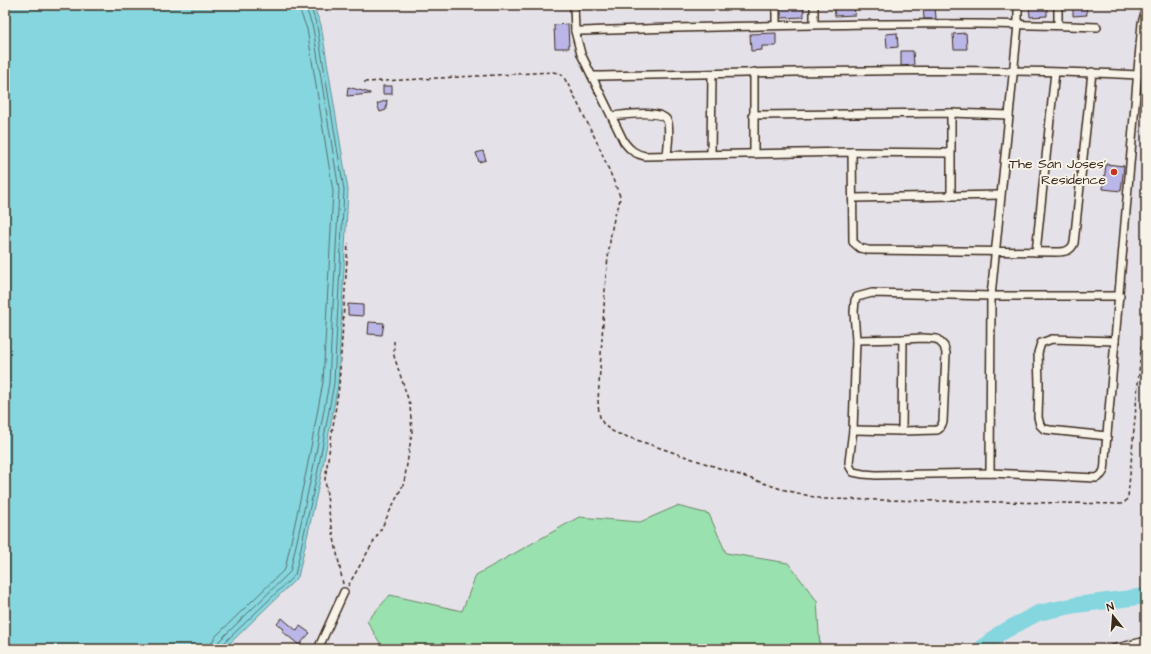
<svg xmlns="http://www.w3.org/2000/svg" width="1151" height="654" font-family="'Architects Daughter',sans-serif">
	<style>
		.green { fill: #99e1af; stroke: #6a8666 }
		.water { fill: #85d6df; stroke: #679192 }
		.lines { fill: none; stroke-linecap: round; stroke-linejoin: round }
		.shore { stroke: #596f6b; stroke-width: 1 }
		.river { stroke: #85d6df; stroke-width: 16 }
		.building { fill: #bbb6e8; stroke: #3b2a1e }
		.minor-casing { stroke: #3b2a1e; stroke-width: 10 }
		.path { stroke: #3b2a1e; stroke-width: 1.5; stroke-dasharray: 4 3; stroke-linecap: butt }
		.minor { stroke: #f7f3e8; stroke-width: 7 }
		.poi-dot { fill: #c8321e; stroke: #f7f3e8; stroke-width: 1.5 }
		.labels { text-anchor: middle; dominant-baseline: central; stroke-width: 4; stroke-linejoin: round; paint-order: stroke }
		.poi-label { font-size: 14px; fill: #3b2a1e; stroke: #f7f3e8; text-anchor: end }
	</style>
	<rect width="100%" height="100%" fill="#e5e1e8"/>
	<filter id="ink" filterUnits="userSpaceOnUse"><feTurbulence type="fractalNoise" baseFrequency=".025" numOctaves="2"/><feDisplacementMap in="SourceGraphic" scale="8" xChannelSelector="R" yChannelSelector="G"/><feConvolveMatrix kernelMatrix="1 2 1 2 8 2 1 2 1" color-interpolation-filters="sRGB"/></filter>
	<g filter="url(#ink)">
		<path class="green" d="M677 506 709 514 726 553 788 563 817 601 820 649H381L380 643 367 621 390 595 462 611 476 575 579 517 640 522Z"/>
		<path class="water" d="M5 5H313L321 25 348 190 338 384 322 471 298 577 224 649H5Z"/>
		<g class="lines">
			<g class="shore">
				<path d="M211 649 212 642 215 637 285 569 307 468 323 382 333 191 307 29 300 11 299 5"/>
				<path d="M217 649 219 641 290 572 313 469 329 383 339 190 313 28 305 5"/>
				<path d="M222 649 223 644 295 575 318 470 334 383 344 190 317 26 310 5"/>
			</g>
			<path class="river" d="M981 649 999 634 1038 613 1076 605 1146 596"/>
		</g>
		<g class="building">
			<path d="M803 5 804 17 781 18V6Z"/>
			<path d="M834 5H854L855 15 835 16Z"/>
			<path d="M935 5 936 19H924L923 6Z"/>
			<path d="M1029 5H1047V16L1030 17Z"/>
			<path d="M1073 5H1086L1087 15 1073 16Z"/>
			<path d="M568 24 569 48H555L554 25Z"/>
			<path d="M776 33V46H762V50L751 51 750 34Z"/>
			<path d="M897 33 898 47 887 48 886 34Z"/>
			<path d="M966 33 967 49H954L953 34Z"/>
			<path d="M901 51H913L914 65 901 66Z"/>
			<rect x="383" y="86" width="9" height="8"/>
			<path d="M348 87 370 93V94L347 96Z"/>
			<path d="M387 100 386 110 380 112 377 104Z"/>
			<path d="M483 151 486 160 479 162 476 153Z"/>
			<path d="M1106 164 1124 166 1121 191 1103 189Z"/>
			<path d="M348 304 363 305V316L348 315Z"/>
			<path d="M369 322 384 323 382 335 368 334Z"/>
			<path d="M282 618 297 631 300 626 310 633 299 645 282 631 284 629 277 624Z"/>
		</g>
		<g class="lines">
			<defs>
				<g id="minor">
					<path d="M574 5 575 31 581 54 624 142C630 150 635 154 645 156L852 152 950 153"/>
					<path d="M814 5V24"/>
					<path d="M1058 5V25"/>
					<path d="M776 25V5"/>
					<path d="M575 31C749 26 923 20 1097 27"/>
					<path d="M592 76C774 73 956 66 1138 75"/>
					<path d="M951 113V195"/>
					<path d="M753 115 951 113 1009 115"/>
					<path d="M612 116C624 115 665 108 668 123 670 133 668 145 667 155"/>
					<path d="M852 152 853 242 860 248 868 250 1056 252C1065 252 1071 251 1074 243L1092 72"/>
					<path d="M711 154 712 74"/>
					<path d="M754 154V72"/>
					<path d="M854 198 1000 195"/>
					<path d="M1036 252 1055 72"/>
					<path d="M1120 296H991L872 293 857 297 855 300 854 312 856 340 853 430 849 462 850 467 853 472 863 474 876 475 990 473 1096 478C1105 475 1105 467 1105 458L1142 23 1146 9"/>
					<path d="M853 430 902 431 937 430 940 428 943 422 946 353 944 346 937 339 923 338 903 339 856 340"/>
					<path d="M902 431 903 339"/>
					<path d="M1107 436 1050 430 1044 429 1040 425 1038 417 1039 385 1038 353 1041 343 1052 339 1115 341"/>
					<path d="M990 473 991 296 1018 25V5"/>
					<path d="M318 649 344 592"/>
					<path d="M1113 649 1146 641"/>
				</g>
			</defs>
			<use href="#minor" class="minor-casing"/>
			<g class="path">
				<path d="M364 82 553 72 558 73 563 76 570 88 598 144 620 196 619 205 615 214 611 233 606 275 598 401C599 418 600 425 616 433L781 489 822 499 1121 504 1125 502 1128 497 1146 293"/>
				<path d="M343 584 329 512 325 479 339 386 348 243"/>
				<path d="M348 586 381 529 404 483 412 432 410 405 394 356V341"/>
			</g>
			<use href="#minor" class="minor"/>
		</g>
	</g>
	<circle class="poi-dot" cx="1114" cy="172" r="4"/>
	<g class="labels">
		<g class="poi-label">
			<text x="1106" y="164">The San Joses'<tspan x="1106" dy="16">Residence</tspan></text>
		</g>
	</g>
	<rect width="1151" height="654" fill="none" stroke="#f7f3e8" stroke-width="20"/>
	<rect x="10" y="10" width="1131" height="634" fill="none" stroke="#3b2a1e" stroke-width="1.5" filter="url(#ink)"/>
	<g transform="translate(1113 616) rotate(343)" stroke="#f7f3e8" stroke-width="3" paint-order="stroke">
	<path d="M0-3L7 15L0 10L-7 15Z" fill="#3b2a1e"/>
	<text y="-6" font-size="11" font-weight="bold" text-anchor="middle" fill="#3b2a1e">N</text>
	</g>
</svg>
